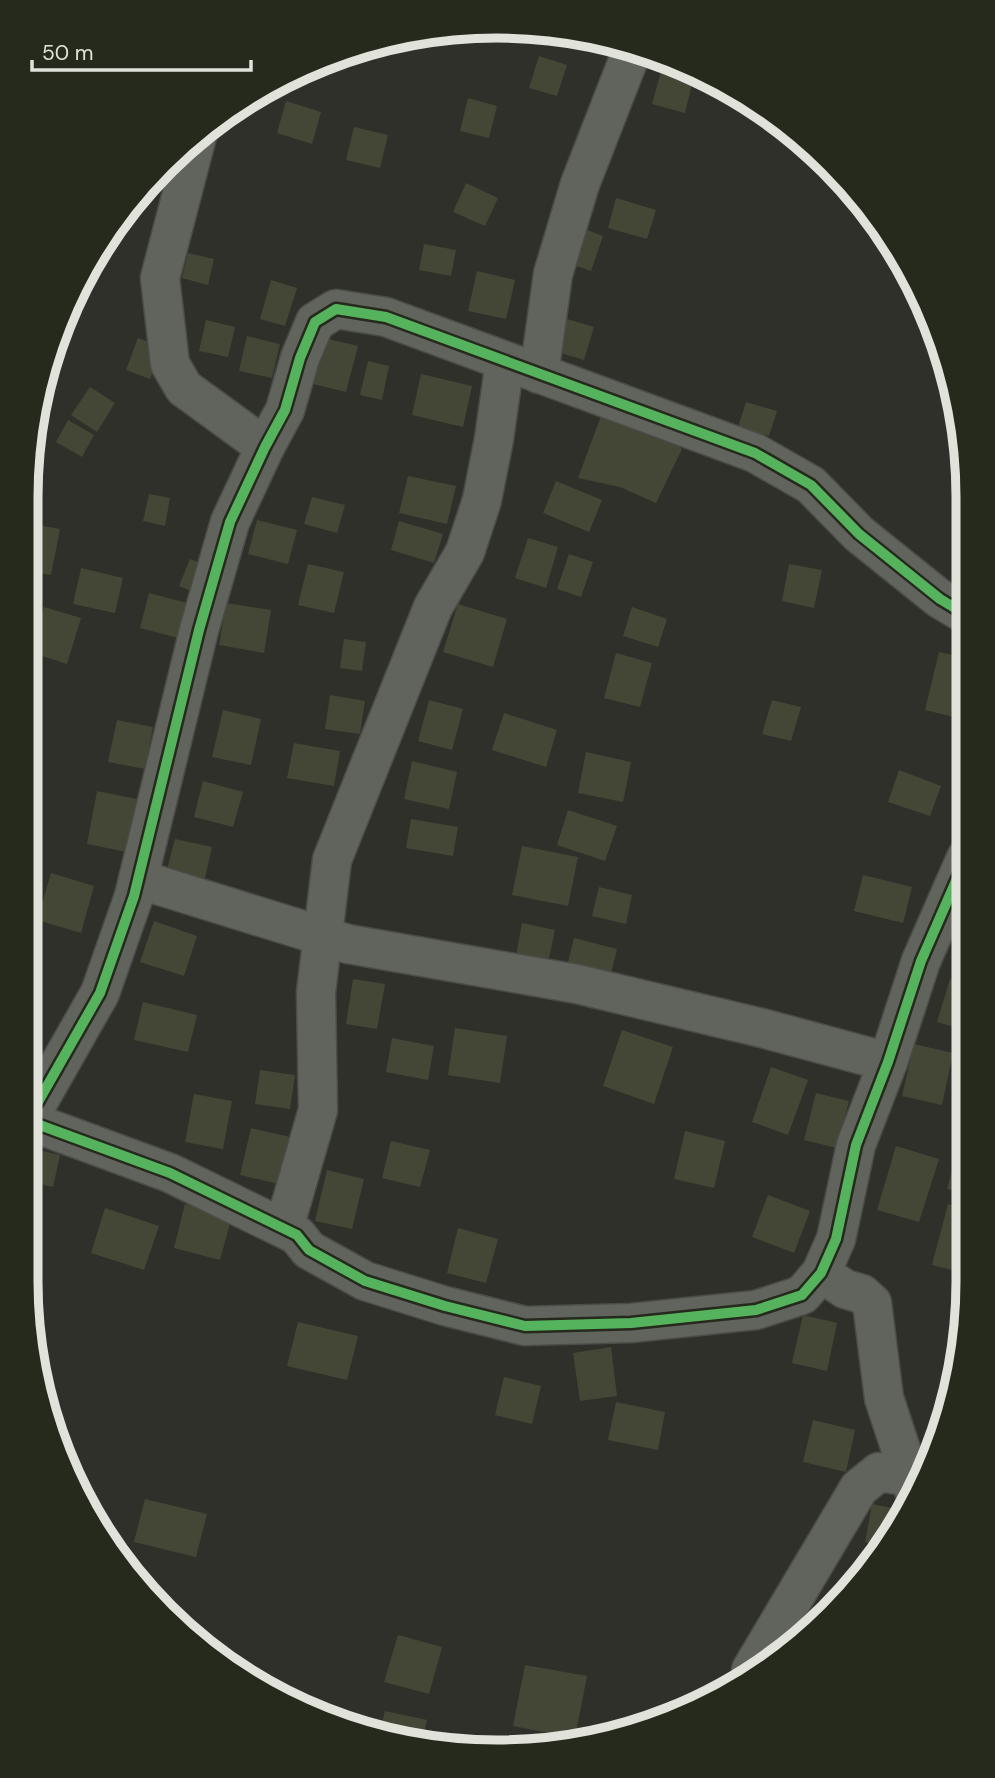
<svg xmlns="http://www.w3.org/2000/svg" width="995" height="1778" font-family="'DM Sans',sans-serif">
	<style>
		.building { fill: #444735 }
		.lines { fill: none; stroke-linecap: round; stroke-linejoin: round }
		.minor-casing { stroke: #4b4c47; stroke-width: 41 }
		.minor { stroke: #61635d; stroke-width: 38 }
		.cycleway-casing { stroke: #262a1d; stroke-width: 15 }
		.cycleway { stroke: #56b35d; stroke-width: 10 }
		.rim { fill: none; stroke: #e1e3db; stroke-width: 9 }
	</style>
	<rect width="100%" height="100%" fill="#2f302a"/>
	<g class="building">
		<path d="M539 56 567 65 557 96 529 88Z"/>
		<path d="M661 72 693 80 685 113 652 104Z"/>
		<path d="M468 98 497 106 489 138 460 131Z"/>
		<path d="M286 101 321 112 312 144 277 133Z"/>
		<path d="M354 127 388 135 380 168 346 160Z"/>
		<path d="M466 183 498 198 485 226 453 212Z"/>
		<path d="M616 198 656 210 647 239 608 228Z"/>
		<path d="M574 225 603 236 591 271 562 261Z"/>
		<path d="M424 244 456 250 451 276 419 270Z"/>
		<path d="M188 253 214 259 208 285 182 278Z"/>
		<path d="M477 271 515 280 506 319 468 311Z"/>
		<path d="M271 280 297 288 285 326 260 319Z"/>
		<path d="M564 318 594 327 584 360 554 351Z"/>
		<path d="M206 320 235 327 228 357 199 351Z"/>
		<path d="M247 336 280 344 272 378 239 371Z"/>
		<path d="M138 338 161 347 150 379 126 370Z"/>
		<path d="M324 338 358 346 346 392 313 384Z"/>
		<path d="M368 361 389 366 382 400 360 395Z"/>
		<path d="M421 374 472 386 463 427 412 415Z"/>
		<path d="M90 387 115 403 97 432 71 415Z"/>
		<path d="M746 402 777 411 769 436 738 427Z"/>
		<path d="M601 416 650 419 682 449 656 503 620 487 578 478Z"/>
		<path d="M68 420 94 435 82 457 56 442Z"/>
		<path d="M408 476 456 486 447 524 399 513Z"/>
		<path d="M556 481 602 500 589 532 543 513Z"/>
		<path d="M149 494 170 498 165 526 143 521Z"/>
		<path d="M312 497 345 505 337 533 304 524Z"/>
		<path d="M257 520 297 530 288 564 248 554Z"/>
		<path d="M399 521 443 534 434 563 391 550Z"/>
		<path d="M27 523 60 529 51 575 27 571Z"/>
		<path d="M528 538 558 547 546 588 515 578Z"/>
		<path d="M569 554 593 562 581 597 557 589Z"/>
		<path d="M190 559 210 567 198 594 179 586Z"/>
		<path d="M308 564 344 572 334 613 298 605Z"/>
		<path d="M789 564 822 570 814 608 782 601Z"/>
		<path d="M81 568 123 578 115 613 73 604Z"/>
		<path d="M149 593 191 604 182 639 140 628Z"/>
		<path d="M226 603 271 610 264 653 219 645Z"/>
		<path d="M458 604 507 619 493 667 443 652Z"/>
		<path d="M44 607 81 618 67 664 30 652Z"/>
		<path d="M632 607 667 619 658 647 623 636Z"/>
		<path d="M344 639 366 642 362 671 340 668Z"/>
		<path d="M939 652 966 658V720L925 710Z"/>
		<path d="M616 653 652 663 640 707 604 698Z"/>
		<path d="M330 695 365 701 360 734 325 729Z"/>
		<path d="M429 700 463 709 452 750 418 741Z"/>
		<path d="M772 700 801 707 791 741 762 734Z"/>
		<path d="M223 710 261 719 251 765 212 757Z"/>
		<path d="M504 713 557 730 546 767 492 750Z"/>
		<path d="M117 720 153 727 145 769 108 762Z"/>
		<path d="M294 743 340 751 334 786 287 778Z"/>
		<path d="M586 752 631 762 623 802 578 793Z"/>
		<path d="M412 761 457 772 449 809 404 799Z"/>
		<path d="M899 770 941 786 930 816 888 802Z"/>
		<path d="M203 781 243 792 233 827 194 817Z"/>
		<path d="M97 791 137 799 127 852 87 844Z"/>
		<path d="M568 810 617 826 605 861 557 845Z"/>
		<path d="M411 819 458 827 453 856 406 848Z"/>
		<path d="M175 839 212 847 203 886 165 877Z"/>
		<path d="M522 846 578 857 568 906 512 895Z"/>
		<path d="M51 873 94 886 81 933 37 920Z"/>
		<path d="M863 875 912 887 903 923 854 911Z"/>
		<path d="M599 887 632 895 626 924 592 916Z"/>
		<path d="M154 921 197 936 184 976 140 962Z"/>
		<path d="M522 923 555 930 548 962 516 956Z"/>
		<path d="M574 938 617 949 608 986 565 975Z"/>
		<path d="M353 979 385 984 377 1029 346 1024Z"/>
		<path d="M950 979 967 984V1031L937 1022Z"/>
		<path d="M143 1002 197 1015 188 1052 134 1040Z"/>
		<path d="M455 1028 507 1036 500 1083 448 1075Z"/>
		<path d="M622 1030 673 1047 654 1104 603 1086Z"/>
		<path d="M392 1038 434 1046 428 1080 386 1072Z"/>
		<path d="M914 1044 953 1053 942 1105 902 1096Z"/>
		<path d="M771 1067 808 1080 788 1135 752 1122Z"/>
		<path d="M260 1070 295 1075 290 1109 255 1104Z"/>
		<path d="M966 1078 967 1079V1112L959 1110Z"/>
		<path d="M816 1093 849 1101 837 1148 804 1140Z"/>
		<path d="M194 1094 232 1101 223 1149 185 1142Z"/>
		<path d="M251 1128 290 1137 279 1184 240 1175Z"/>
		<path d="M685 1131 725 1141 714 1188 674 1179Z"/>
		<path d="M962 1136 967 1138V1194L947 1189Z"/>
		<path d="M391 1141 430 1150 420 1187 382 1178Z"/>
		<path d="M896 1146 939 1159 919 1222 877 1210Z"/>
		<path d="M26 1147 60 1155 53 1187 26 1181Z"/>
		<path d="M327 1170 364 1179 352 1229 315 1221Z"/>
		<path d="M768 1195 810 1211 794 1253 752 1237Z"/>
		<path d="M185 1204 232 1216 220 1260 174 1248Z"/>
		<path d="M948 1204 967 1210 968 1274 932 1265Z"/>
		<path d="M105 1208 159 1226 144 1270 91 1253Z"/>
		<path d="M458 1228 498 1239 486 1283 447 1273Z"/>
		<path d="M803 1315 837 1323 827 1371 792 1363Z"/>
		<path d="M298 1322 358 1336 347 1380 287 1366Z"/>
		<path d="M611 1347 617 1396 580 1401 573 1353Z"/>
		<path d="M504 1377 541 1386 532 1424 495 1415Z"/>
		<path d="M616 1402 665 1412 658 1450 608 1440Z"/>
		<path d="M813 1420 855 1430 846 1472 803 1462Z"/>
		<path d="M145 1499 207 1514 196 1557 134 1542Z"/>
		<path d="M872 1504 908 1511 882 1545 865 1542Z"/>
		<path d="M398 1635 442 1647 429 1694 384 1682Z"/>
		<path d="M525 1665 587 1676 575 1738 513 1726Z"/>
		<path d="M385 1711 427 1720 422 1740 379 1736Z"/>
	</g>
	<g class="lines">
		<defs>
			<g id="minor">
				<path d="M197 136 160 278 170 364 184 388 265 447"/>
				<path d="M539 374 553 274 580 184 633 48"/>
				<path d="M138 879 348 944 577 984 762 1028 888 1062"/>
				<path d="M26 1116 38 1102 100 993 134 896 199 630 230 522 265 447 285 410 300 358 315 322 336 309 386 317 755 453 811 485 859 534 940 599 965 614"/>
				<path d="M26 1120 170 1173 297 1235 309 1250 365 1281 445 1306 525 1326 631 1323 756 1310 802 1295 821 1273 836 1239 856 1145 888 1062 921 961 966 858"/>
				<path d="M284 1228 318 1110 316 992 332 860 433 607 465 552 482 500 494 439 505 361"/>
				<path d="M821 1273 845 1289 862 1294 872 1303 884 1398 910 1477"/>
				<path d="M751 1670 859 1488 879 1472 910 1477 915 1494"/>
			</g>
		</defs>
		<use href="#minor" class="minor-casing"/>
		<use href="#minor" class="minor"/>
		<defs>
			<g id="cycleway">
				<path d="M26 1116 38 1102 100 993 134 896 199 630 230 522 265 447 285 410 300 358 315 322 336 309 386 317 755 453 811 485 859 534 940 599 965 614"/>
				<path d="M26 1120 170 1173 297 1235 309 1250 365 1281 445 1306 525 1326 631 1323 756 1310 802 1295 821 1273 836 1239 856 1145 888 1062 921 961 966 858"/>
			</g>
		</defs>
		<use href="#cycleway" class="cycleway-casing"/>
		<use href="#cycleway" class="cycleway"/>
	</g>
	<path d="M0 0H995V1778H0ZM497 38H497A459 459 0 0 1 956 497V1281A459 459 0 0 1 497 1740H497A459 459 0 0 1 38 1281V497A459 459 0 0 1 497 38Z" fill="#262a1d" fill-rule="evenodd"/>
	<path class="rim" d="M497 38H497A459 459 0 0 1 956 497V1281A459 459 0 0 1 497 1740H497A459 459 0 0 1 38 1281V497A459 459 0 0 1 497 38Z"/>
	<path d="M32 60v10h219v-10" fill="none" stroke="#e1e3db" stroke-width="3.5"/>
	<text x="42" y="60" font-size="21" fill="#e1e3db" stroke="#262a1d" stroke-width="5" paint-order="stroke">50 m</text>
</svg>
